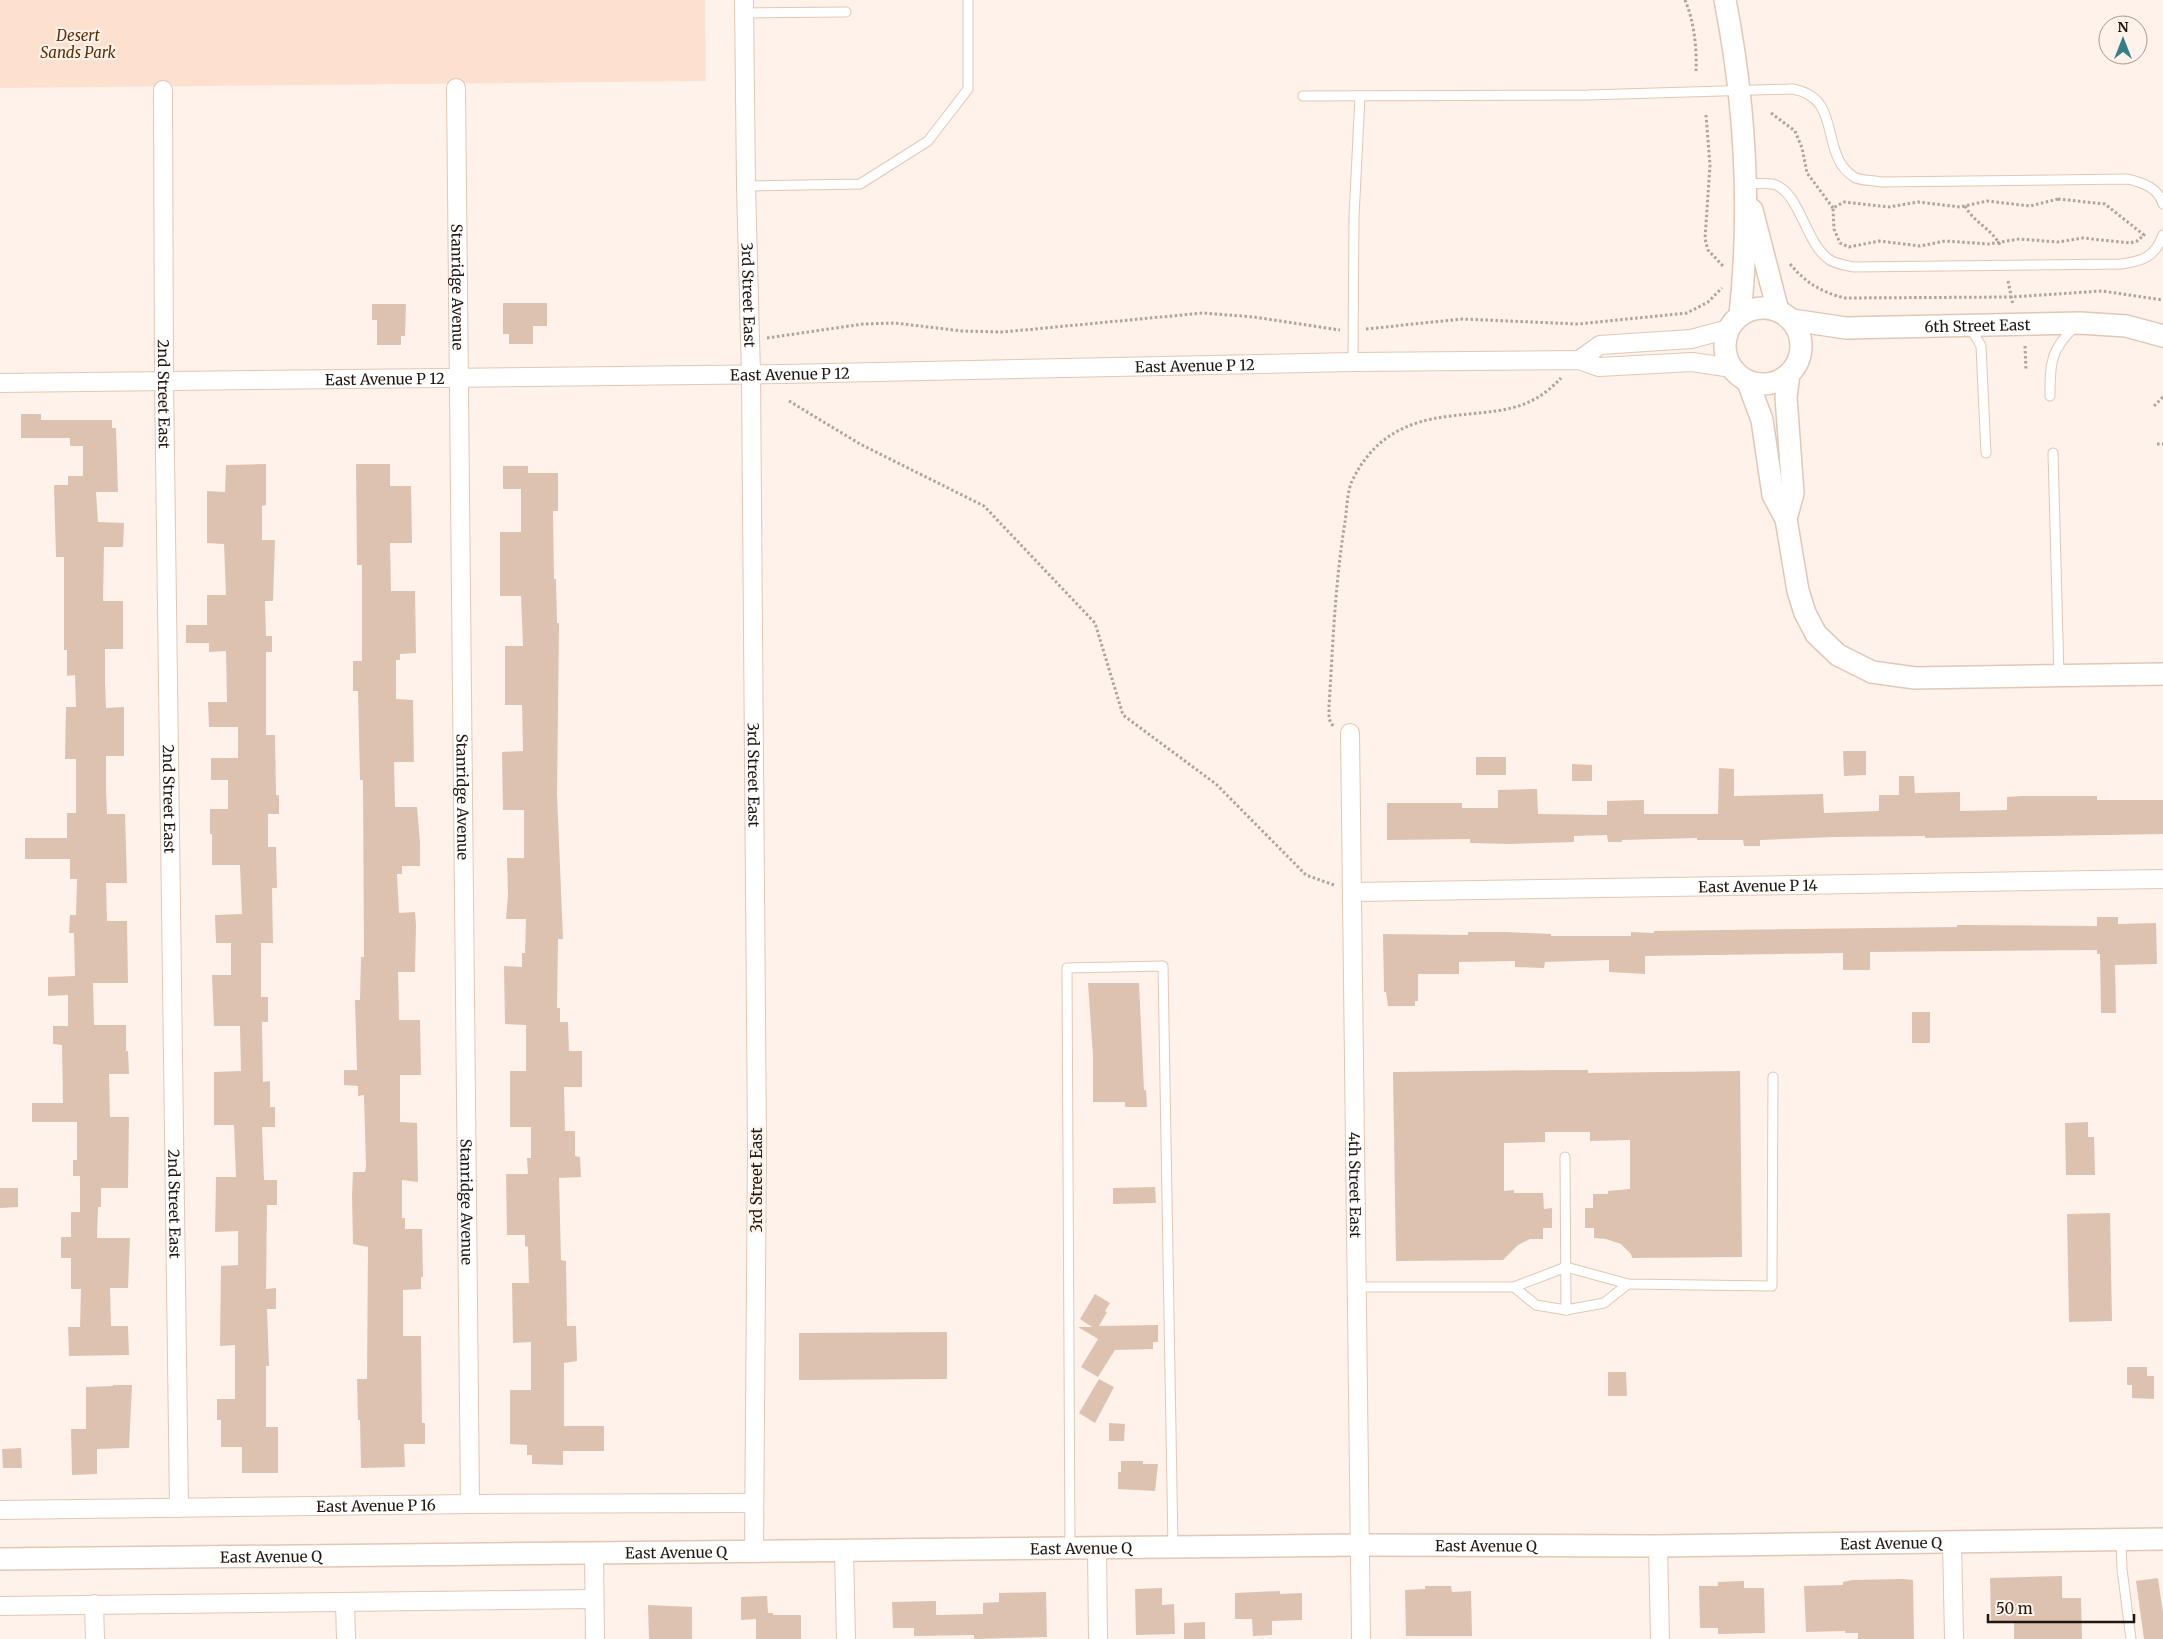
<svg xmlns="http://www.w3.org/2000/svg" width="2163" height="1639" font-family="Merriweather,serif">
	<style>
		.green { fill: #fee0ce }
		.building { fill: #ddc2b0 }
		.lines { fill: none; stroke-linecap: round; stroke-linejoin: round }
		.service-casing { stroke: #e2c7b5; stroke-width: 11 }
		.minor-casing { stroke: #e2c7b5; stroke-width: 20 }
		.tertiary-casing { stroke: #e2c7b5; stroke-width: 24 }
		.path { stroke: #afa49d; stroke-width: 3; stroke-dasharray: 2.5 2.5; stroke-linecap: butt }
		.service { stroke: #fff; stroke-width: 9 }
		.minor { stroke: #fff; stroke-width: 18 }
		.tertiary { stroke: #fff; stroke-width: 21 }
		.labels { text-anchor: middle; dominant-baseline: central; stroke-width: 4.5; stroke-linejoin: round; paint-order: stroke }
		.park-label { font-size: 15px; font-style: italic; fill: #5e2d05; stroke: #fef2eb }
		.street-label { font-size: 15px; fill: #211711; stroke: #fef2eb }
	</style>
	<rect width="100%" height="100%" fill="#fef2eb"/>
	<path class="green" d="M0 0H705L706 81 0 88Z"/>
	<g class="building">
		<path d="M503 303H547V326H533V344H509V334H503Z"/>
		<path d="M372 304H406L405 336H401V345H377V320H372Z"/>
		<path d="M21 414H41V420H112V428H116L118 492H96L98 522 124 523 123 547H104L103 601H123V649H105V683L106 708 124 707V756H106V789L107 814H125L127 883H106L107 921H127L128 983H93L94 1025H126V1051H128L129 1074H109L110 1117H129L128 1188H101V1207H98L97 1238H130L128 1288H110L111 1326H128L129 1355 69 1356 68 1327H80L81 1289H71V1258H61V1237H71V1212H80V1176H73V1160H77V1122H32V1103H63L62 1045 53 1044V1026H68V995L48 996V977L75 976 74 933H69L70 915H76L77 879H70V859H25V838H67V813H76V759H65L66 707H76L75 675 67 676V650H64V557H56L54 485H68V476H83V446H70V438H21Z"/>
		<path d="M266 464V505L262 506V540H275L273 601H265L266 636H272V652H266V735H275L276 795H279V814H268V847H276L277 888H272L273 943H261V997H268V1022H262L263 1082 270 1081V1107H275V1127H262L264 1180H277V1205H267L266 1289 276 1288V1309H267L269 1366H266V1427H278V1473H242V1447H221V1420H217V1399H235V1345L220 1346 221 1266 238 1265V1231L215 1232 216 1177H236L234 1125H214V1072L241 1071 240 1026H214L212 975H231V943H216L215 915 242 914 240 865H212V834H210V809H228V780H211V758H238V727H209L208 702H227L226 651 209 652V643H186V625H207V595H226L224 544 207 543V491L225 492 226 465Z"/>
		<path d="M356 464H390V486H411L412 543H390L391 591H415L416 653 400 654V660H396V699L413 700 414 762H394L395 807H417L420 843V866H402V874H397L399 913 415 912 416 925 415 972H398L399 1020H420L421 1075H400V1122L417 1123 418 1182 402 1180V1218H405V1229H422L423 1277H421V1289L403 1290V1336H421L422 1423H425V1444H404L405 1467 361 1468 360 1420H358L357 1379H367L368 1247 353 1244 352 1196 353 1172H365L366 1167 364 1095 358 1096V1086L344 1085V1070H357L355 1000H360L361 957H364L363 780H360L358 691H353V661H362V565H357Z"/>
		<path d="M503 466H528V473H558V511H553L554 579H556L557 623H559L557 794 563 939H558L557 1008H560V1022H568L569 1051H582V1087H564L565 1131H575V1156L580 1157 581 1177 559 1178 561 1260 566 1261 567 1326H576L577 1361 564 1363V1426H604V1451H563V1465L532 1464V1455H527V1445L510 1444V1390H531V1342L513 1343 512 1283H529L528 1247 525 1246V1235H507L506 1174H528L527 1158H531V1127H510V1071H526V1025L505 1024 504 966 522 967V953H525L526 919H506L508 895 507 858H524V810H503L502 752 523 751 522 705H505V646H523L521 596H500V532H521V489H503Z"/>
		<path d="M1843 751H1866V775L1844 776Z"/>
		<rect x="1476" y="757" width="30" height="18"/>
		<path d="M1572 764 1592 765V781H1572Z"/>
		<path d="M1719 768 1734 769V796L1823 794 1824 813 1879 811V795H1899V776H1914L1915 793 1960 792V811L2007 810V797L2022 796H2097V800H2163V834L1925 838V836L1834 837 1760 840V846H1744L1743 840H1697V838L1622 840V842H1608L1607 835 1574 836V842L1510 844 1470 843V839L1387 840V803H1462V808H1498V790L1537 789 1538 814 1607 815V801L1644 800V814H1718Z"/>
		<path d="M2097 917H2118V924L2156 923 2157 964 2115 965 2116 1013H2101L2100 954H2097V950L1870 952V970H1843V953L1645 956V974L1609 972V960L1545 962 1544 968 1515 967V961L1459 962V974H1418V1001H1415V1006H1388L1386 992H1384L1383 934 1468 935V932H1506L1551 934V936H1631V932L1654 933V931L1957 927V925L2097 926Z"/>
		<path d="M1088 983H1139L1144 1090H1146L1147 1107H1125V1102H1093V1056Z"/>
		<rect x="1912" y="1012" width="18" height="31"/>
		<path d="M1556 1070H1588V1073L1740 1071 1742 1257 1632 1258 1631 1254 1621 1244 1606 1239 1594 1238V1228H1585V1208H1593V1194H1608V1191L1630 1189V1140L1590 1141V1132H1545V1142L1504 1143V1191L1514 1190V1193H1543L1544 1209 1552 1208V1228H1543V1239H1530L1518 1245 1503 1260 1396 1261 1393 1072Z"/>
		<path d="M2088 1122V1137H2094L2095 1175H2066L2065 1123Z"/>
		<path d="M1155 1187 1156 1203 1113 1204V1188Z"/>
		<path d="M0 1188H18V1207L0 1208Z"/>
		<path d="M2110 1213 2112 1321 2069 1322 2067 1214Z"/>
		<path d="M1095 1294 1110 1303 1105 1311 1107 1312 1099 1326 1158 1325V1342H1153V1349L1115 1350 1098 1377 1081 1367 1098 1339 1078 1327H1092L1080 1319Z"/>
		<path d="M947 1332V1379L799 1380V1333Z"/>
		<path d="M2127 1367H2147V1376H2154V1399L2132 1398V1385H2127Z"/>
		<path d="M1608 1372H1626L1627 1396H1608Z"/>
		<path d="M1099 1379 1114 1387 1095 1423 1079 1413Z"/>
		<path d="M113 1385H132L129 1448 97 1449V1474L72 1475 71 1429H86V1387L113 1386Z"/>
		<path d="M1109 1423 1125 1424 1124 1441H1109Z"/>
		<path d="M21 1448 22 1468H3L2 1449Z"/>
		<path d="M1121 1461H1143V1464H1158L1155 1491 1118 1489V1472H1121Z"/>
		<path d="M2062 1576V1598H2081L2082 1639H2014V1623H1991L1990 1578Z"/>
		<path d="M2158 1578 2163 1613V1639H2144L2136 1581Z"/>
		<path d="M1903 1579 1913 1580 1914 1639H1858V1633H1845V1631L1806 1632 1804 1586 1843 1585V1582L1853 1580Z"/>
		<path d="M1744 1581V1588H1764L1765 1633 1718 1634V1628H1700L1699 1586H1718V1582Z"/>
		<path d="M1425 1586H1451L1452 1592 1471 1591 1472 1636H1406L1405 1590 1425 1589Z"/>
		<path d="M1162 1588V1605L1174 1604 1175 1634 1136 1635 1135 1589Z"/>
		<path d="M1280 1591V1594L1302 1593V1620L1272 1621V1635L1253 1636 1252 1619H1235V1593Z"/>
		<path d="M1046 1592 1047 1637 974 1639V1635L914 1636V1628H893L892 1602 936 1601V1615L983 1614V1603L999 1602V1593Z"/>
		<path d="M767 1596 768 1613H773V1615H801V1639H756V1619L741 1620V1597Z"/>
		<path d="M648 1605 692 1607V1639H649Z"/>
		<path d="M1205 1622V1639H1184V1623Z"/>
	</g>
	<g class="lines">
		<defs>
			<g id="service">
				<path d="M744 13 846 12"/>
				<path d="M1303 96 1588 95 1792 89C1844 97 1818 154 1854 177 1860 181 1872 180 1880 182L2128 179C2144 183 2158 188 2163 204"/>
				<path d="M1745 184C1754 184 1764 183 1773 184 1800 191 1805 244 1830 260 1836 264 1846 265 1853 267L2121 264C2143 261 2155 257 2163 235"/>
				<path d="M746 186 860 184 928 141 968 89V0"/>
				<path d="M1970 327 1981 346 1986 453"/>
				<path d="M1353 362 1354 217 1360 96"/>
				<path d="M2050 396C2050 364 2050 349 2076 326"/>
				<path d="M2053 453 2059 675"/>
				<path d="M1565 1157 1566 1310"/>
				<path d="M1355 1287H1514L1566 1267 1628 1284 1772 1286 1773 1077"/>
				<path d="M1514 1287 1536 1305 1566 1310 1604 1303 1628 1284"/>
				<path d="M2121 1540 2122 1569 2131 1639"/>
				<path d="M1070 1548 1067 968 1163 966 1173 1547"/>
			</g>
			<g id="minor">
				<path id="s1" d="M744 0 746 186 751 374 757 1144 754 1550"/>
				<path id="s2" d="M456 88 470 1504"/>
				<path id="s3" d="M163 90 164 381 179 1508"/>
				<path d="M1579 360 1600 345 1691 339 1729 329"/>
				<path id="s4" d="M0 383 783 374 1353 362 1579 360 1599 367 1692 362 1732 368"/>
				<path id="s5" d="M1350 733 1361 1639"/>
				<path id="s6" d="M1353 892 2163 879"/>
				<path id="s7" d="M0 1510 470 1504 753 1503"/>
				<path d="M1952 1541 1954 1639"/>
				<path d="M1658 1546 1660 1639"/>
				<path d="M1097 1548 1098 1639"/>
				<path d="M594 1552 595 1639"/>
				<path d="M844 1552 846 1639"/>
				<path d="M345 1602 346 1639"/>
				<path d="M94 1604 95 1639"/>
				<path d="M0 1606 594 1599"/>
			</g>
			<g id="tertiary">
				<path d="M1725 0C1745 102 1751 211 1740 315"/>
				<path d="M1752 210 1778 311"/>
				<circle cx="1763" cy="346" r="38"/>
				<path id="s8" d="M1792 320 1846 328 2080 323 2126 326 2163 336"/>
				<path d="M1748 382 1762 420 1773 495 1786 519 1798 591 1805 613 1816 634 1838 655 1872 672 1915 678 2163 674"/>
				<path d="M1786 519 1793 493 1786 397 1789 374"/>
				<path id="s9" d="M0 1559 1359 1545 1658 1546 2163 1539"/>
			</g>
		</defs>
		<use href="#service" class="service-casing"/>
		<use href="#minor" class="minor-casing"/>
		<use href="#tertiary" class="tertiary-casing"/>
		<g class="path">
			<path d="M1685 0C1694 21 1697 48 1696 71"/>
			<path d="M1771 113 1795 131 1802 148 1807 173 1833 208"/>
			<path d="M1706 115 1710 165 1705 239 1708 250 1723 266"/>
			<path d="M2058 199 2105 204 2144 235 2137 241 2130 243 2083 238 2058 242 2019 239 1989 244 1945 241 1920 246 1879 241 1849 247 1840 243 1834 229 1833 208 1844 202 1889 207 1918 202 1960 207 1987 201 2030 206Z"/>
			<path d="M1965 206C1975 224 1991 228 2000 245"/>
			<path d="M1790 264C1806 283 1821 292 1845 298L2011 297 2102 291 2163 300"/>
			<path d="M2008 281 2013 305"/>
			<path d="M1366 329 1462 319 1578 324 1687 313 1708 302 1722 288"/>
			<path d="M767 338 863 324 895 323 962 331 1003 332 1203 313 1254 317 1340 330"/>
			<path d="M2025 346 2026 371"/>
			<path d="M789 401 860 444 984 506 1095 623 1123 715 1216 784 1306 875 1334 885"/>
			<path d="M2154 406 2163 397"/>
			<path d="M2157 444H2163"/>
			<path d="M1333 726 1329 719V706C1333 644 1335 583 1345 522 1347 509 1347 492 1352 481 1373 438 1405 421 1451 416 1496 410 1528 414 1561 378"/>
		</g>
		<use href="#service" class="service"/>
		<use href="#minor" class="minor"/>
		<use href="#tertiary" class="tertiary"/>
	</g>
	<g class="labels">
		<g class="park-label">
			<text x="78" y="35">Desert<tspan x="78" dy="17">Sands Park</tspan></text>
		</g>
		<g class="street-label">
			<text stroke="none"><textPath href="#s2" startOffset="199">Stanridge Avenue</textPath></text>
			<text stroke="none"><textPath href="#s1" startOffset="295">3rd Street East</textPath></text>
			<text stroke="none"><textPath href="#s8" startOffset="186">6th Street East</textPath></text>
			<text stroke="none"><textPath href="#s4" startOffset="1195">East Avenue P 12</textPath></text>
			<text stroke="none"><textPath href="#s4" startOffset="790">East Avenue P 12</textPath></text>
			<text stroke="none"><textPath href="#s4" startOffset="385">East Avenue P 12</textPath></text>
			<text stroke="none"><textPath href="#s3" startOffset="304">2nd Street East</textPath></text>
			<text stroke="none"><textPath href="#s1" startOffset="775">3rd Street East</textPath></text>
			<text stroke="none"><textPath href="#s2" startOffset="709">Stanridge Avenue</textPath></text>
			<text stroke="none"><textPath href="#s3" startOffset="709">2nd Street East</textPath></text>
			<text stroke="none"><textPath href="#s6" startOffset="405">East Avenue P 14</textPath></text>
			<text transform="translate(756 1180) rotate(-90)">3rd Street East</text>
			<text stroke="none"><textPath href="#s5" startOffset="452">4th Street East</textPath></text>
			<text stroke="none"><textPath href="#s2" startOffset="1114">Stanridge Avenue</textPath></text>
			<text stroke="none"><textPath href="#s3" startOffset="1114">2nd Street East</textPath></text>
			<text stroke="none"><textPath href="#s7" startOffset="376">East Avenue P 16</textPath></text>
			<text stroke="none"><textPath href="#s9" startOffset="1891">East Avenue Q</textPath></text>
			<text stroke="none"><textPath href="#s9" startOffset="1486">East Avenue Q</textPath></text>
			<text stroke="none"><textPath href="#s9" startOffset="1081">East Avenue Q</textPath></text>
			<text stroke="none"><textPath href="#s9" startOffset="676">East Avenue Q</textPath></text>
			<text stroke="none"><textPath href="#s9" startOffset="271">East Avenue Q</textPath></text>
		</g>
	</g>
	<g transform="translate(2123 40)"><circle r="24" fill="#fef2eb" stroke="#a69a94"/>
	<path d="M0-4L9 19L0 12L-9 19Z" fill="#377f86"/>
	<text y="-8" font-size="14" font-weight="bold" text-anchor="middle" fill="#211711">N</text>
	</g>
	<path d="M1988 1614v8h146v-8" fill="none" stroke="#211711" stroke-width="2.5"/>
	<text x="1996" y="1614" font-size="15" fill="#211711" stroke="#fef2eb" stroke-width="4" paint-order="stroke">50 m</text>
</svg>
